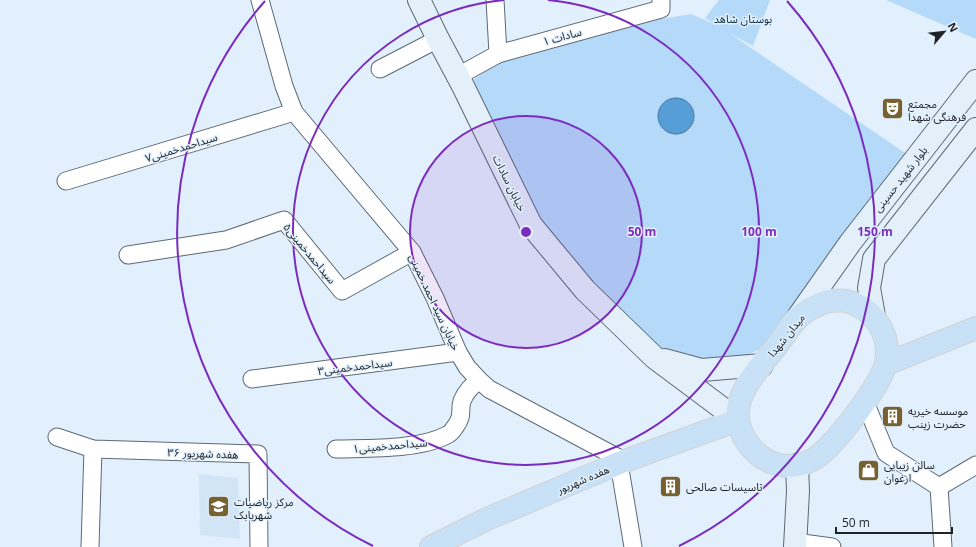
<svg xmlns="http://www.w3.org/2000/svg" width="976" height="547" font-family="'Open Sans','Noto Sans Arabic',sans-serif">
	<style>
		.built { fill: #d1e5f7 }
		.green { fill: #b4d9f9 }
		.water { fill: #579ed7; stroke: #4679a2 }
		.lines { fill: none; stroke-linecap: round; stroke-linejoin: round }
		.street-casing { stroke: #5d6974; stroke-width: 19 }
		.secondary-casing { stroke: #5d6974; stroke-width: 24 }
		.primary-casing { stroke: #d2d3d4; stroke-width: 24 }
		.street { stroke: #fff; stroke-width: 17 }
		.secondary { stroke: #e3f0fa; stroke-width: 22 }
		.primary { stroke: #c8e1f6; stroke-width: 22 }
		.ring { fill: none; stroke: #7b2cbf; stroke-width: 2 }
		.labels { text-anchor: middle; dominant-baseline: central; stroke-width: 3; stroke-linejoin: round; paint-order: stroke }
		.park-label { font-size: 11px; fill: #0d2c43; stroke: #e2f0fd }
		.street-label { font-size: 11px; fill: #1e2328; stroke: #e2f0fd }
		.poi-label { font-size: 11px; fill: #1e2328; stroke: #e2f0fd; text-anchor: start }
		.centre { fill: #7b2cbf; stroke: #e2f0fd; stroke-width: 2 }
		.ring-label { font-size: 12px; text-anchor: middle; font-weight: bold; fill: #7b2cbf; stroke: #e2f0fd; stroke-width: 3; stroke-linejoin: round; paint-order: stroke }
	</style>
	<rect width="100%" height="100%" fill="#e2f0fd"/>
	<path class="built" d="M199 474 238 478 240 539 200 535Z"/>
	<g class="green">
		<path d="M719 0H770L753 46 729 33 908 155 778 328 761 348 743 358 726 364 658 350 585 282 535 218 477 98 474 79 501 61 661 19 691 14 717 25 705 18Z"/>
		<path d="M886 0H976V39Z"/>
	</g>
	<circle class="water" cx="676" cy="116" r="18"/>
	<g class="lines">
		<defs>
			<g id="street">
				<path d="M260 0 284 86 294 112 412 252 435 298 458 352 467 367 479 380 489 389 626 462"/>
				<path d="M495 0 498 54"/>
				<path d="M380 69 438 39"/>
				<path d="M458 76 498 54 661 9V0"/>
				<path d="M66 181 294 112"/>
				<path d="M128 255 226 240 284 220 342 291 412 252"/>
				<path d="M252 379 458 352"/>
				<path d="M865 402 886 453 939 487 943 547"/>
				<path d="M57 437 93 449 258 454 259 547"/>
				<path d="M336 449C368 448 419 450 447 435 450 434 453 430 455 427 464 415 459 411 462 401 466 391 472 386 479 380"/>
				<path d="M619 463 633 547"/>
				<path d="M939 487 976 465"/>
				<path d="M795 542 832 547"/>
				<path d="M90 547 93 449"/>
			</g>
			<g id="secondary">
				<path d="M419 0 438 39 462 84 531 225 585 290 655 358 738 420"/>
				<path d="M874 316 869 288 874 259 976 129"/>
				<path d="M798 317 850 243 976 81"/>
				<path d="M665 360 702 370 762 365"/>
				<path d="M795 547 798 491 797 465"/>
			</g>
			<g id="primary">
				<path d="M828 301C833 301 840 300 846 301 874 308 891 334 886 362 883 383 831 451 812 460 803 465 790 467 780 465 753 459 733 431 739 404 743 384 766 360 779 343 785 335 791 324 799 317 807 309 817 305 828 301Z"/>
				<path d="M886 364 976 328"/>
				<path d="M431 547 487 519 619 463 738 420"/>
			</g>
		</defs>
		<use href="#street" class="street-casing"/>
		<use href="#secondary" class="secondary-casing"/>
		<use href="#primary" class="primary-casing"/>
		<use href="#street" class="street"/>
		<use href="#secondary" class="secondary"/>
		<use href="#primary" class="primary"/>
	</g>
	<circle cx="526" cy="232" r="116" fill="#7b2cbf" fill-opacity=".12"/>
	<g class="ring">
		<circle cx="526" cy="232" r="116"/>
		<path d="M548 0A233 233 0 1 1 504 0"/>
		<path d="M373 546A349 349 0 0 1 265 1M787 1A349 349 0 0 1 679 546"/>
	</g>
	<defs>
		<symbol id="theatre-square" viewBox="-11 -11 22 22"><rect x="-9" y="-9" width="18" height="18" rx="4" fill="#776130" stroke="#e2f0fd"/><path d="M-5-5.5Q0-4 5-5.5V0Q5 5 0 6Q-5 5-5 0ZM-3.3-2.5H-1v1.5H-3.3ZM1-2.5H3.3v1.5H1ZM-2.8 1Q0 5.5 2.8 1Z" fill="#fff"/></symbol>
		<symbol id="building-square" viewBox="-11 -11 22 22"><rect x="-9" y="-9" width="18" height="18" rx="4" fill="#776130" stroke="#e2f0fd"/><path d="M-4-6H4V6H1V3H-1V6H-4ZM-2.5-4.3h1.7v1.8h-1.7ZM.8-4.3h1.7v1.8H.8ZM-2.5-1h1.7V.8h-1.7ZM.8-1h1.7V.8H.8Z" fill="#fff"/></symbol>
		<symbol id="shop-square" viewBox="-11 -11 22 22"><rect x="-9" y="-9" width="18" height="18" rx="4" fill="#776130" stroke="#e2f0fd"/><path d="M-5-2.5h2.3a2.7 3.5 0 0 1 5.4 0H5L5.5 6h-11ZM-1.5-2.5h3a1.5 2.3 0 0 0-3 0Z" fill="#fff"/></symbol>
		<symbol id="school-square" viewBox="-11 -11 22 22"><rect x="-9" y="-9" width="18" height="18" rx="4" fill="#776130" stroke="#e2f0fd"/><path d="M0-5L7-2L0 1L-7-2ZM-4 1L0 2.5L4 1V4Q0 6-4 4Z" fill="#fff"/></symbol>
	</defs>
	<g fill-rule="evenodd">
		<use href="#theatre-square" x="880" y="96" width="25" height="25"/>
		<use href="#building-square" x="880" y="404" width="25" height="25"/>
		<use href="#shop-square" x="856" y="458" width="25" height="25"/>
		<use href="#building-square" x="658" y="474" width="25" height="25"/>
		<use href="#school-square" x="206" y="494" width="25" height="25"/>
	</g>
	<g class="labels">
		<g class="park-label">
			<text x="743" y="18">بوستان شاهد</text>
		</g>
		<g class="street-label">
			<text transform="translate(562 36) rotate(-15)">سادات ۱</text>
			<text transform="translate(181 147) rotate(-17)">سیداحمدخمینی۷</text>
			<text transform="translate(900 179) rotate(-52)">بلوار شهید حسینی</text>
			<text transform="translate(510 183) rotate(64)">خیابان سادات</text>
			<text transform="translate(310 253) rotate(50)">سیداحمدخمینی۵</text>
			<text transform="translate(435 302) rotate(65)">خیابان سید احمد خمینی</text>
			<text transform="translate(786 335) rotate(-51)">میدان شهدا</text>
			<text transform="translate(355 366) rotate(-7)">سیداحمدخمینی۳</text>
			<text transform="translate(390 445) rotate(-5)">سیداحمدخمینی۱</text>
			<text transform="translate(203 453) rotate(2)">هفده شهریور ۳۶</text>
			<text transform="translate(583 479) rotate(-23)">هفده شهریور</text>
		</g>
		<g class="poi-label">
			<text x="908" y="103">مجمتع<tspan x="908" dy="13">فرهنگی شهدا</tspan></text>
			<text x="908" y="410">موسسه خیریه<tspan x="908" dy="13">حضرت زینب</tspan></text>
			<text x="884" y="464">سالن زیبایی<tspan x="884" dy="13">ارغوان</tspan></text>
			<text x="686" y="486">تاسیسات صالحی</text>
			<text x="234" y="501">مرکز ریاضیات<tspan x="234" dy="13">شهربابک</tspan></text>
		</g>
	</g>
	<circle cx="526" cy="232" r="6" class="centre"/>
	<g class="ring-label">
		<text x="642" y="236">50 m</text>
		<text x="759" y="236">100 m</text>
		<text x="875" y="236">150 m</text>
	</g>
	<g transform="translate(944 32) rotate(62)" stroke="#e2f0fd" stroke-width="3" paint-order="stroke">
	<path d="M0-3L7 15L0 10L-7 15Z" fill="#1e2328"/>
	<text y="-6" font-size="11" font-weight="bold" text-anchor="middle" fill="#1e2328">N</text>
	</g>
	<path d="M836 527v6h116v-6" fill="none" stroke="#1e2328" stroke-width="2"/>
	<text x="842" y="527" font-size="12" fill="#1e2328" stroke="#e2f0fd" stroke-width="3" paint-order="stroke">50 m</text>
</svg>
